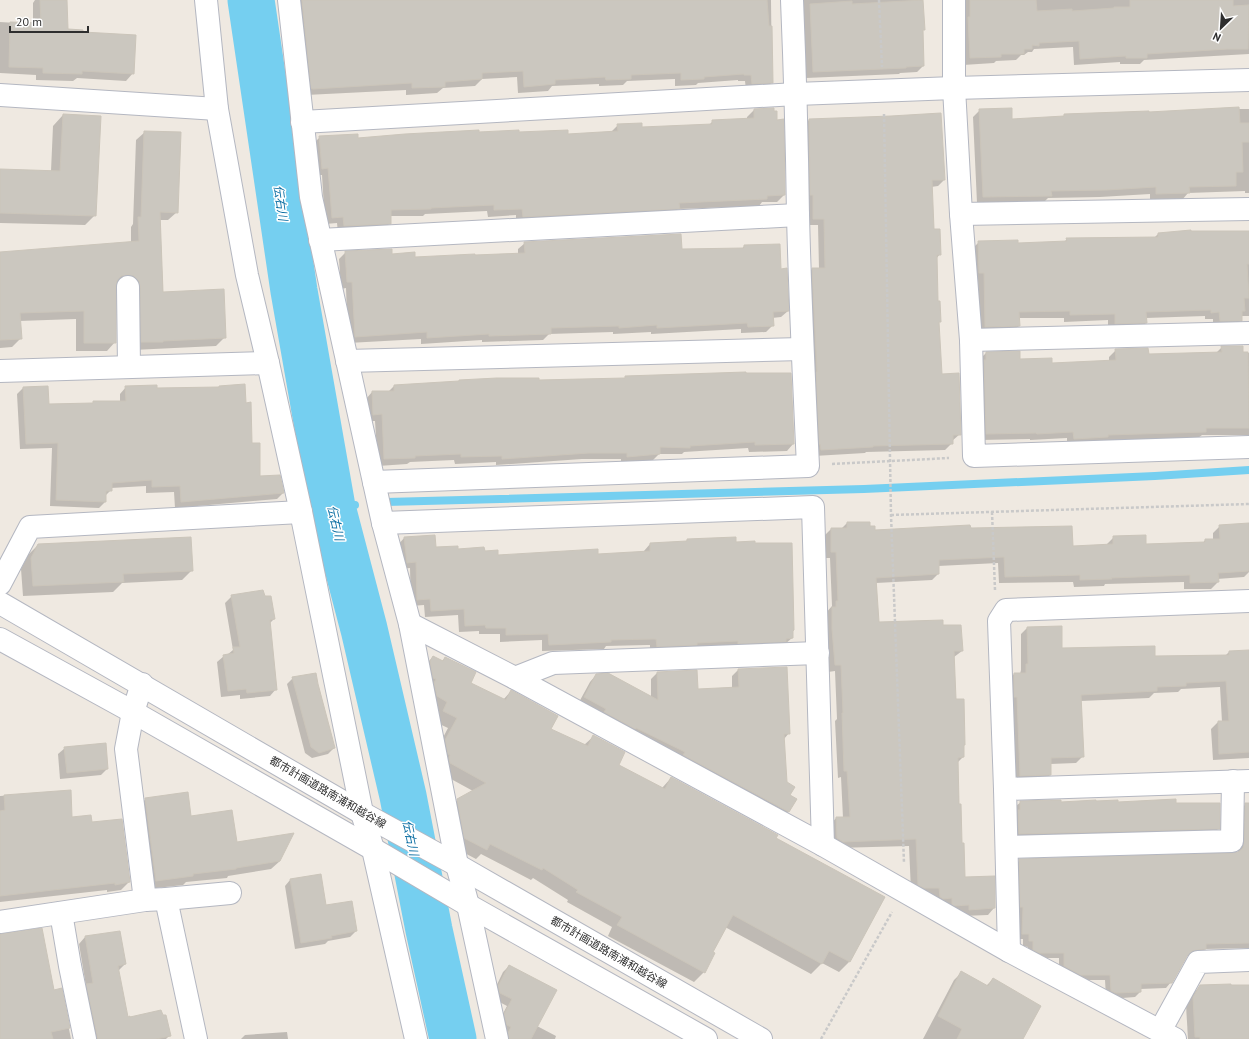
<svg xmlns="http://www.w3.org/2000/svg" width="1249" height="1039" font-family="'PT Sans','Noto Sans JP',sans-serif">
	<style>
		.shadow { fill: #0003 }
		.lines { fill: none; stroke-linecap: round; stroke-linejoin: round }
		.stream { stroke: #75cff0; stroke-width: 8 }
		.river { stroke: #75cff0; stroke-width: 47 }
		.building { fill: #cbc7bf; stroke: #cbc5ba }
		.street-casing { stroke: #b4b7c1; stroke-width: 24 }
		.secondary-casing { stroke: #b4b7c1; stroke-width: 24 }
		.path { stroke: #c9c9c9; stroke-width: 2.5; stroke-dasharray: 3 2; stroke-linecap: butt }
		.street { stroke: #fff; stroke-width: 22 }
		.secondary { stroke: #fff; stroke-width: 22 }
		.labels { text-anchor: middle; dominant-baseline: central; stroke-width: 3; stroke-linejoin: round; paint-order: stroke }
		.street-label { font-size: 11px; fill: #2e2e2e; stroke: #fff }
		.water-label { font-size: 12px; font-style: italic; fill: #0d6fa3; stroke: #fff }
	</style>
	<rect width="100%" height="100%" fill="#efe9e1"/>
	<g class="shadow">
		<path d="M35 0H66L67 30 82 33 133 73 126 81 77 78 73 81 36 80V75L0 73V22L33 24V3Z"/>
		<path d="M293 0H771L772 82 766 89 746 90 745 81H738V80L698 83 696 85 675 86V79L627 81 623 85 599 86V84L552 86 548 91 518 93 517 77 482 79 475 86 443 88 437 93 406 95V90L306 95Z"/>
		<path d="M803 0H922L924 29 922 31 923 66 917 72 900 73 899 74 806 78Z"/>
		<path d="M963 0H1249V54L1144 60 1140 64H1120V62L1074 65 1073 47 1034 49 1032 52H1028L1024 55H1021L1016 60 996 61 994 63 963 65Z"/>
		<path d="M773 109 784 195 777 202H762L759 206 678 209 672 215 516 223V215L488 217 487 211 425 214 423 216H390V223L383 230 338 233 337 223 325 224 322 175H315L313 144 320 137 357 139 478 133H518L567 135 611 132 618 125 641 128 709 125 713 121 747 119V117L754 110Z"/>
		<path d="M1238 109H1249V193H1245V191L1188 193 1182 200H1150V194L1100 197 1048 198 1044 202 977 203 973 117 980 110 1011 120 1062 117 1065 115 1148 113Z"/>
		<path d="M63 115 95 215 85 225 0 223V170L51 171 53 126Z"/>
		<path d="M891 117 944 180 938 186 931 187 933 230 940 254 936 259 937 302 940 321 938 323 941 375 960 434 952 441V443L945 450 866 452 865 453 814 456 806 276 812 269H819L818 225H807L802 126 809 120Z"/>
		<path d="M145 132 177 212 168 220H160L163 293 224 338 216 346 133 350 119 282 116 283 115 342 107 351H76V319L19 321 21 338 12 347 0 348V253L131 243V227L133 224 136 140Z"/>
		<path d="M1249 232V316H1241V320L1235 327 1213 328V319H1205V316L1146 318V323L1139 329 1108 330V320L1064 322V318H1018L1019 326 1012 333H979L978 279H973L972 249 979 242 1017 244 1064 242 1067 239 1154 238 1158 234Z"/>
		<path d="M525 243 681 250 742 249 744 246 780 270 788 311 781 317 772 318 773 325 766 332 741 333V329L651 334V332L613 334V332L549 334 543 340 482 342V340L421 344V339L348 343 346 288 341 289 339 259 346 252 391 255 414 259 518 255V249Z"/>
		<path d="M1222 347 1242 353H1249V435H1202L1198 438 1103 441 1100 443 1067 445V438L1030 440V439L980 440 979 360 986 353 1019 360 1051 364 1109 361V357L1116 350 1148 355 1216 353Z"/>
		<path d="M745 374H790L793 444 787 451 749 452 748 448 684 452 682 454H659L653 460 621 463V459H582L496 465V462L455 464 454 460 410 462 407 464 378 466 375 421H366V399L372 392H388L394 386 459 382 624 379Z"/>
		<path d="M126 387 156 389 245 404 251 444 259 477 283 493 277 499 175 508 174 492 146 493V486L111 488V490L105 496V502L99 508 50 506 52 448 20 449 17 394 23 388 48 405 92 404 94 402H120V394Z"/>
		<path d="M847 523 869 527 874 531 970 529 1072 547 1107 545V544L1114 537 1145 545 1203 543 1205 540H1213V533L1220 526 1249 528V572L1244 577 1217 579 1218 582 1211 589H1184V582L1105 584 1104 586 1074 587 1073 582 999 583 998 563 938 566V574L932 580 876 583 878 623 942 626 962 651 954 657 955 700 963 757 957 763 959 805 964 879 994 908 988 915 962 916V911L947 912 933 904V894L917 895 911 891 909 846 836 848 830 825 836 818H843L841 777 838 778 835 721 837 719 835 671 828 672 825 614 832 606 830 558H825V535L831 529H841Z"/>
		<path d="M404 538 435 548 484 552 497 556 597 555 644 552V551L650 544 685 543 687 540 735 543 792 632V638L785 644 650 653V645H647L606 646 604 649 542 651V640L500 642V634H479V631L459 632 458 615 425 617 424 605 411 606 410 568 400 569 398 545Z"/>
		<path d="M38 545 192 570 182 580 122 583 113 592 23 596 21 569 28 555Z"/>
		<path d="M232 596 274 619 269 624 276 689 270 696 240 699V695L221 697 217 662 224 656 227 655 233 650 225 603Z"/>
		<path d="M1027 628 1061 649 1154 657 1225 656 1229 652 1249 651V758L1213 760 1211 729 1218 722H1222L1220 687 1181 689 1178 692 1154 693 1149 698 1081 701 1083 756 1076 763 1050 764V775L1044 781 1013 782 1008 680 1014 674H1020L1021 670V634Z"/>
		<path d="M433 657 442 661 445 658 470 683 503 700 511 691 550 730 584 745 594 736 617 766 662 788 671 778 775 838 884 898 849 962 839 972 822 963 811 974 725 927 712 952 704 972 694 982 608 936 612 927 567 902 568 900 533 878 531 880 481 854 476 859 455 848 447 810 458 800 473 791 440 773 436 751 448 728 433 721 423 667Z"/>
		<path d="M739 669 789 733 784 739 786 783 789 796 795 799 788 812 782 819 578 704 590 682 596 675 651 697V679L657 673 697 690 732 688V676Z"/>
		<path d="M293 678 334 748 328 754 312 758 305 753 287 684Z"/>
		<path d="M65 748 107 769 101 775 60 779 58 754Z"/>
		<path d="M70 791 71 818 91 823 129 882 121 890 107 892V890L0 902V796Z"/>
		<path d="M146 799 190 817 236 843 280 861 271 869 228 876 227 878 186 882 183 885 147 889 137 807Z"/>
		<path d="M1021 802 1175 804 1219 828 1214 833 1015 838 1016 806Z"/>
		<path d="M1246 804H1249V948L1205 949 1200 954 1186 956 1171 982 1166 988 1140 989V992L1135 997 1110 999 1106 997 1105 980H1074L1059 971V958H1033L1028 955V947L1023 946V939H1017L1014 866 1020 860 1238 853 1239 848 1240 810Z"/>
		<path d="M290 880 356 931 350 937 328 941 325 944 295 949 285 886Z"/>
		<path d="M0 936 53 991 61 989 71 1039H0Z"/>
		<path d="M85 937 125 964 118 971 127 1018 170 1035 166 1039H90L80 991 86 986 79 944Z"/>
		<path d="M509 966 537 1026 556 1036 555 1039H503L499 1021 507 1006 494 999 493 993 503 972Z"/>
		<path d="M961 973 986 986 993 979 1022 1039H923L954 980Z"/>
		<path d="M1200 986H1249V1039H1188L1186 1005 1193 994Z"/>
		<path d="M287 1032 288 1039H241L245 1035Z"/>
	</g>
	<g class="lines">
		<g class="stream">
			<path d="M386 502 864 489 1155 476 1249 470"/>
			<path d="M332 507 355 505"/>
		</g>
		<path class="river" d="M251 0 294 291 332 507 364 629 403 796 429 930 453 1039"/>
	</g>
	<g class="building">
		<path d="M40 0H67L68 29 83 30V32L136 35 134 74 82 71V74L43 73V68L9 67 10 22 41 23Z"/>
		<path d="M302 0H767L769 26H772L773 83 752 84 751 75H744V74L704 77V79L681 80V73L631 75V79L606 80 605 77 555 80V84L524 87 523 71 482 73V79L445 82V87L412 88V83L313 89 311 88Z"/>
		<path d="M923 0 925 30H923L924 66 906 67V68L813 72 810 4 852 1V4Z"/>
		<path d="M970 0H1036L1037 11 1072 9V11L1114 8V7H1130V0H1233V6L1249 5 1248 49H1228L1147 54V58H1126V56L1080 59 1079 41 1039 43V46L1032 45V49H1024V54H1001V57L970 58 968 17H970Z"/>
		<path d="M1239 107 1240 123H1249V142H1242L1243 172H1236V186L1189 187 1190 193 1156 194V187L1107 190 1051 191 1052 196 983 197 979 109 1012 108V119L1064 116V114L1149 111V112Z"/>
		<path d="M774 108V111H777V120L784 119 785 195 767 196V199L679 203 680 209 523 217 522 209 494 210V205L431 208V209L391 210V224L344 226 343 217 332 218 328 168 322 169 319 136 358 134V138L405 134 479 130V132L519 130V132L568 130V134L618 131 617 124 642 123V127L712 124V120L754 118V109Z"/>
		<path d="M941 113 945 180H932L934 229H940L941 255H937L938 301H940L941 322H939L942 374 959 373 961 435H953V444L873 446V447L821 450 820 444H819L816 372H817L812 268H825L824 219H813V195H810L809 119 891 116Z"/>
		<path d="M63 114 101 116 96 216 0 213V169L60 171Z"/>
		<path d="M144 131 181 132 178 213 160 212 163 292 224 289 226 338 163 341V342H141L140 286 139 281 134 276 128 275 121 276 117 281 116 287V343H84V311L20 313 22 339 0 340V252L139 241 138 217H141Z"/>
		<path d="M1191 230V231H1249V264H1247L1249 298H1244L1245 311H1242V321H1220L1219 312 1211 313V310L1146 312 1147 323 1115 324V314L1070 315V311L1019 312 1020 326 985 327 984 273H979L978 241 1018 240V243L1067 241 1066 238 1158 237V233Z"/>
		<path d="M681 234 682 249 744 248V245L780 244 781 269 787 268 789 311 773 312 774 326 748 327 747 323 657 328V325L619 328V326L551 328V334L489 336V334L427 338V332L355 337 352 282H347L345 251 392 249V254L415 252V257L475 254V255L525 253 524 242Z"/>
		<path d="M1221 346H1243V352H1248L1249 428H1206V432L1108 435V437L1074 439 1073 432 1037 434 1036 433 986 434 984 360H986V352L1020 351V359L1052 358V363L1116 360 1115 349 1148 348 1149 354 1222 352Z"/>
		<path d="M746 372V373H791L794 444 755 445V442L690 446V448L660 447V454L627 457V453H589L502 459V456L461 457V454L415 456V458L384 459 382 414 373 415 372 391H394V385L459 381V380L497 378H539V380L625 378V376Z"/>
		<path d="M245 384 246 403 251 402 252 443H260V476L280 475 284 493 181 502 180 486 152 487V480L112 483V491H106V502L56 500 58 443 26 444 23 387 48 386 49 404 93 403V401H126L125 386 157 385V388L219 387V386Z"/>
		<path d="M847 522H870V526H875V530L970 525 971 528 1072 526 1073 546 1113 544V536L1146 535V544L1205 542V539H1220L1219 525 1249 523V571L1218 573 1219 582 1190 583V575L1111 578 1112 579 1080 580V575L1005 577 1004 557 939 560V574L876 578 879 622 943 620V625H961L963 651H954L956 699H964L965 745H964V757L958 758 959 804H961L962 843H964L965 877 995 876V908L969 910V905L954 906 952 904V898L943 899 940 897 939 888H924L918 885 916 839 843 842 837 838 836 817H850L847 771H844L842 713H843L841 665H835L832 629V607H836V601H838L836 552H831V528H847Z"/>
		<path d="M435 535 436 547 458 546V549L484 547 485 551 498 550V555L598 549V554L650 551V543L687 541V539L736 537V542L755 541V543H792L794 630 793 631V638L786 639V642L738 644V641L697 643V645L657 647 656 639H654L611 640V642L549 645 548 634 506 635V628H486L485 625 465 626 464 609 431 611 430 599 417 600 416 562 407 563 404 537Z"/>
		<path d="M191 537 193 571 123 574 124 582 33 586 31 558 38 544Z"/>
		<path d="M263 590 265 596H271L275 619 270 620 277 690 247 693 246 689 228 691 223 655 234 653 233 647H240L231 595Z"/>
		<path d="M1062 626V648L1155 646V656L1229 655V651L1249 650V752L1219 754 1218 721H1229L1226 681 1186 683V686L1157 687V691L1081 695 1084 757 1051 758V775L1020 776 1017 697H1014V673H1026V664H1028L1027 627Z"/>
		<path d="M433 656 443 661 445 657 476 672 471 683 506 700 511 690 558 716 551 729 588 746 593 735 625 752 619 765 665 789 671 777 778 835 776 838 885 897 850 962 829 951 822 964 733 915 713 952 715 953 705 973 617 925 622 917 576 892 578 890 543 868 542 870 490 844 487 850 464 838 457 799 486 783 450 763 449 758 450 755 448 754 445 740 457 718 443 711 447 702 437 696 434 683 436 679 433 678 430 661Z"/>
		<path d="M787 667 790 734H784L787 782 795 787 790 795 797 799 789 812 683 755 685 752 636 728 635 729 604 712 606 709 584 697 596 674 608 673 658 700 657 672 697 670 698 689 739 687 738 669Z"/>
		<path d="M316 673 318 684 335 748 319 753 311 747 292 677Z"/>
		<path d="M106 743 108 769 67 773 64 747Z"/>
		<path d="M71 790 72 817 91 815 92 822 122 819 130 882 115 885V883L0 896V811L5 810 4 795Z"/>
		<path d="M188 792 191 816 232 810 237 842 294 833 280 861 236 868V869L193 874V876L156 881 145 798Z"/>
		<path d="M1176 799V803H1220V829L1019 834 1018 810H1020V801L1052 800H1061V802L1096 800V801L1118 800V802Z"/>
		<path d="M1245 803H1249V943L1206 944V949L1198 950 1192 951 1187 956 1172 983 1141 984V992L1116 993 1111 991 1110 975H1080L1064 966V953H1039L1033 950V941H1029V934H1022L1023 907H1020L1019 859 1233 853 1238 852 1243 848 1244 842Z"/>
		<path d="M321 874 326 905 352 901 357 931 331 936 332 938 301 943 290 879Z"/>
		<path d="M42 928 54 990 62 988 70 1028 51 1032 53 1039H0V934Z"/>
		<path d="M120 931 126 964 118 966 128 1017 130 1016V1017L161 1010 163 1015H166L171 1036 156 1039H98L86 984 93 983 85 936Z"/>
		<path d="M509 965 557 990 531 1039H509L508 1033 511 1027 507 1025 504 1014 512 999 500 993 498 986Z"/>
		<path d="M961 971 988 986 993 978 1041 1006 1023 1039H957L962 1029 938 1016Z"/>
		<path d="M1231 984V985H1249V1039H1200V1037H1195L1193 997 1200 985Z"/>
	</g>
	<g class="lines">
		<defs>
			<g id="street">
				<path d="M206 0 217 109 247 275 268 363 301 512 362 813 373 849 416 1039"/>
				<path d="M289 0 311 197 383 523 410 624 457 865 468 905 497 1039"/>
				<path d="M954 0V88L961 214 971 340 974 456 1249 447"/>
				<path d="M0 95 217 109"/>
				<path d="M302 122 796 94 954 88 1249 80"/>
				<path d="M961 214 1249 209"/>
				<path d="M320 240 798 215"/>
				<path d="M128 287 129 367"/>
				<path d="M971 340 1249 333"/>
				<path d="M347 361 802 349"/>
				<path d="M0 371 268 363"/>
				<path d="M374 482 808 466C804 382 800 299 798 215 797 143 795 72 792 0"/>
				<path d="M383 523 813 507 823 845"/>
				<path d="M0 584 30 527 301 512"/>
				<path d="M410 624 515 678 823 845 1009 951 1175 1039"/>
				<path d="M515 678 553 663 818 653"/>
				<path d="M142 684 133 712 126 749 145 900"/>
				<path d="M1005 789 1249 781"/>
				<path d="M1007 847 1232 841 1233 781"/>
				<path d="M166 899 196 1039"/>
				<path d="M61 913 70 966 85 1039"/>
				<path d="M0 922 145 900 166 899 230 893"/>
				<path d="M1009 951 1005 789 999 621 1006 610 1249 601"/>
				<path d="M1160 1031 1198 962 1249 960"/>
			</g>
			<g id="secondary">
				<path d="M0 603 362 813 457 865 761 1039"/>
				<path d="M0 639 133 712 373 849 468 905 706 1039"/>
			</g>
		</defs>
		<use href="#street" class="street-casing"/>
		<use href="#secondary" class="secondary-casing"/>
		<g class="path">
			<path d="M879 0 882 67"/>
			<path d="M884 114 891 515 904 863"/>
			<path d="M832 464 949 458"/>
			<path d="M992 512 995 590"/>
			<path d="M891 515 1249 504"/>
			<path d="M821 1039 892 912"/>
		</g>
		<use href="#street" class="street"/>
		<use href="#secondary" class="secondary"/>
	</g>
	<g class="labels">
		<g class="street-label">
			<text transform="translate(328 792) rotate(30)">都市計画道路南浦和越谷線</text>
			<text transform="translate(609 952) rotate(30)">都市計画道路南浦和越谷線</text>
		</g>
		<g class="water-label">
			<text transform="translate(281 203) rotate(82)">伝右川</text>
			<text transform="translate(336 523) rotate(77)">伝右川</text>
			<text transform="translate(411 838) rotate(78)">伝右川</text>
		</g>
	</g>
	<g transform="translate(1221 28) rotate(205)" stroke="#ffffff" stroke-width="3" paint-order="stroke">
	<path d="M0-3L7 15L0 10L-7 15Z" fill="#2e2e2e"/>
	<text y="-6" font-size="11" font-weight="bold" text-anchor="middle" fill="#2e2e2e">N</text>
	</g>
	<path d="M10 26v6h78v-6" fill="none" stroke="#2e2e2e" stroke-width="2"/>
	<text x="16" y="26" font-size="12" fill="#2e2e2e" stroke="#ffffff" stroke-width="3" paint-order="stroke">20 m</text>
</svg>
